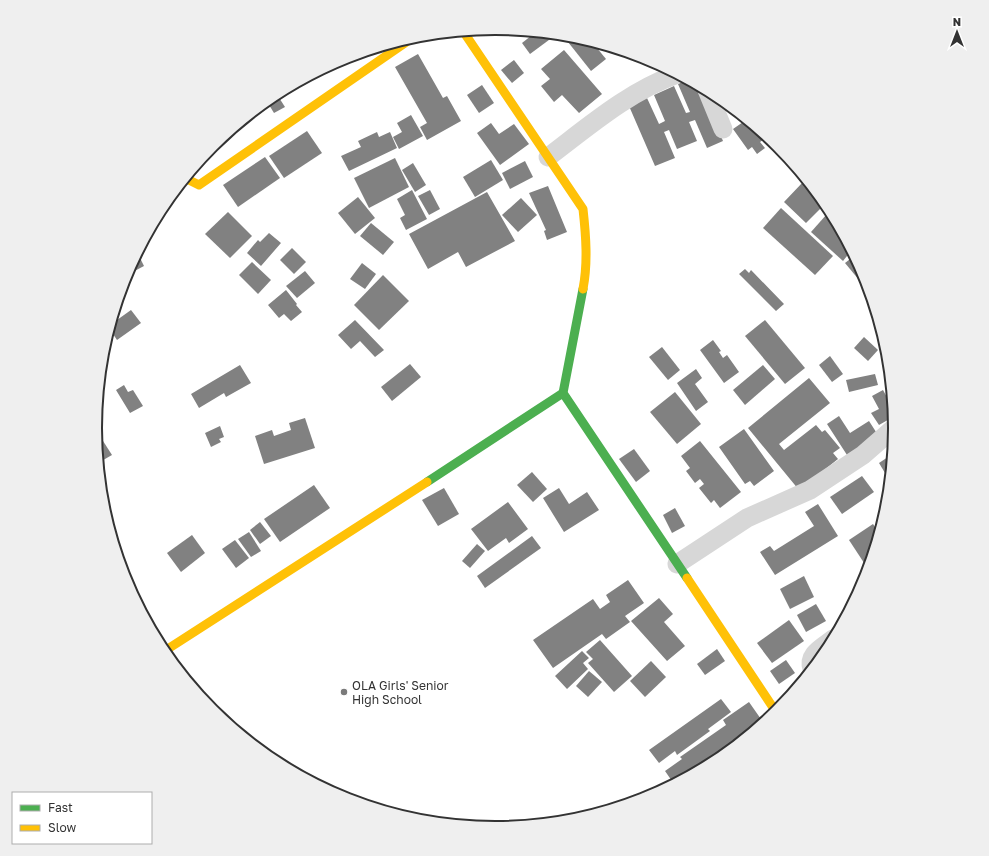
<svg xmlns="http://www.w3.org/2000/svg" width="989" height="856" font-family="'Golos Text',sans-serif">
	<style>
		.building { fill: #818181 }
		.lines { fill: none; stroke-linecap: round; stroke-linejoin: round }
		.street { stroke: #d7d7d7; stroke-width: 19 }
		.fast { stroke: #4caf50; stroke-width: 9 }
		.slow { stroke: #ffc107; stroke-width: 9 }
		.poi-dot { fill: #7a7a7a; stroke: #fff; stroke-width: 1.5 }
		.labels { text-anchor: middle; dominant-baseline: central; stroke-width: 4; stroke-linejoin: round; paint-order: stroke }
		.poi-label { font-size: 12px; fill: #333; stroke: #fff; text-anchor: start }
		.rim { fill: none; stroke: #333; stroke-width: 2 }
	</style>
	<rect width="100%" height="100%" fill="#fff"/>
	<g class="building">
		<path d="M536 32 557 34 530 54 522 43Z"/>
		<path d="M575 36 592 42 606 59 591 71 568 42Z"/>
		<path d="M564 50 602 94 579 113 562 95 554 102 541 86 550 79 541 69Z"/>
		<path d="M418 54 443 98 447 96 461 121 427 140 420 127 427 123 395 67Z"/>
		<path d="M649 59 663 67 657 71Z"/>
		<path d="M514 60 524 73 512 83 501 70Z"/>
		<path d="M687 80 700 86 723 141 707 148 695 120 689 122 697 141 677 149 669 130 664 132 675 158 655 166 629 106 647 98 659 124 665 121 654 95 674 86 686 113 690 112 678 84Z"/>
		<path d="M482 85 494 103 479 113 467 95Z"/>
		<path d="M276 93 285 107 274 113 266 100Z"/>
		<path d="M728 105 741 115 736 118Z"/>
		<path d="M411 115 423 136 399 149 393 137 402 132 397 123Z"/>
		<path d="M746 120 767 137 760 142 765 148 757 154 752 147 748 150 733 129Z"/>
		<path d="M491 123 499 134 514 124 529 144 500 165 477 133Z"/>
		<path d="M307 131 322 153 284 178 269 156Z"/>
		<path d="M377 132 379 137 390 132 397 148 349 171 341 156 361 147 358 141Z"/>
		<path d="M265 157 280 178 238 207 223 185Z"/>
		<path d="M395 158 409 187 369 208 354 178Z"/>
		<path d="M491 160 503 180 475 197 463 177Z"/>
		<path d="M525 161 533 177 510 189 502 173Z"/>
		<path d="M413 163 426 185 415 192 402 170Z"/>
		<path d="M802 175 825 204 806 223 784 202 803 182 798 178Z"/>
		<path d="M548 186 567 232 547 240 544 231 546 230 529 193Z"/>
		<path d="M412 190 427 219 406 230 400 218 405 215 397 199Z"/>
		<path d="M430 190 440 209 429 215 418 196Z"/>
		<path d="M487 192 515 241 466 267 458 252 428 269 409 234Z"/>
		<path d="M358 197 375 218 355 234 338 213Z"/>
		<path d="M521 198 537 215 518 232 502 215Z"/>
		<path d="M781 208 833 256 815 275 763 228Z"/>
		<path d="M228 212 252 236 230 258 205 234Z"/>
		<path d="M827 214 836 222 851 251 843 261 811 232Z"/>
		<path d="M371 223 394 242 383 255 360 236Z"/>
		<path d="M269 233 281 243 261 266 247 253 258 240 260 242Z"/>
		<path d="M292 248 306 262 294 274 280 260Z"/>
		<path d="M137 252 144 266 125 276V275Z"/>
		<path d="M854 256 864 275 867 284 864 286 845 263Z"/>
		<path d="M252 262 271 280 258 294 239 275Z"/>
		<path d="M362 263 376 274 365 289 350 279Z"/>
		<path d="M745 269 749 273 751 270 784 304 776 311 739 274Z"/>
		<path d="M305 271 315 283 297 298 286 286Z"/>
		<path d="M383 275 409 301 379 330 354 305Z"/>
		<path d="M286 290 297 304 296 305 302 312 291 321 284 314 279 318 268 305Z"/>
		<path d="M131 310 141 323 117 340 109 328 110 325Z"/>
		<path d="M355 320 384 350 375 357 360 341 351 349 338 335Z"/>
		<path d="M765 320 805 368 785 384 745 336Z"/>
		<path d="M864 337 878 350 868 361 854 348Z"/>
		<path d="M713 340 721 351 719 352 723 358 727 355 739 372 724 383 700 350Z"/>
		<path d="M662 347 680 370 668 380 649 357Z"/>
		<path d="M830 356 843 374 832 382 819 365Z"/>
		<path d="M888 360V364L889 372 882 364Z"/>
		<path d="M410 364 421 377 392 401 381 387Z"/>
		<path d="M240 365 251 383 226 397 224 393 199 408 191 394Z"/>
		<path d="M763 365 775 379 745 405 733 390Z"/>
		<path d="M696 369 702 378 695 384 708 402 696 411 677 383Z"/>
		<path d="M875 374 878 385 849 392 846 380Z"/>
		<path d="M809 378 830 403 779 444 784 450 816 425 822 432 825 430 840 448 833 453 838 459 799 490 748 428Z"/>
		<path d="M124 385 128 392 133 390 143 406 130 413 116 390Z"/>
		<path d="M883 390 890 403 892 402 893 417 879 425 871 413 879 409 872 396Z"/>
		<path d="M675 392 701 424 677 444 650 412Z"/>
		<path d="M839 416 850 433 869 421 878 435 847 455 827 424Z"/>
		<path d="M305 418 315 448 264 464 255 436 272 430 274 436 291 430 289 423Z"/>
		<path d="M220 426 224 437 219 439 221 442 211 447 205 433Z"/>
		<path d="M744 429 774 471 754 486 750 481 745 484 719 447Z"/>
		<path d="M96 430 112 455 98 463 95 431Z"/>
		<path d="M700 441 741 492 720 508 714 500 711 503 699 488 704 484 700 479 695 483 686 471 690 468 681 456Z"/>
		<path d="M634 449 650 471 636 482 619 459Z"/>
		<path d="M891 455 890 476 888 478 879 463Z"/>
		<path d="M532 472 547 489 533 502 517 485Z"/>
		<path d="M862 476 874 492 842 514 830 497Z"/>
		<path d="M314 485 330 508 280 542 264 519Z"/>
		<path d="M444 488 459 514 438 526 422 500Z"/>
		<path d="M559 488 569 504 587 492 599 510 564 532 543 498Z"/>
		<path d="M508 502 528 529 509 543 506 538 488 551 471 529Z"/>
		<path d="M818 504 838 536 775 575 760 552 770 546 774 551 814 526 805 512Z"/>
		<path d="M675 508 685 526 672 533 663 515Z"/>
		<path d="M260 522 271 536 260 544 250 530Z"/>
		<path d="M873 524 879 533 868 569 849 540Z"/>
		<path d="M249 532 261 551 251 557 238 539Z"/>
		<path d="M192 535 205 553 181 572 167 553Z"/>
		<path d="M532 536 541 548 485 588 477 576Z"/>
		<path d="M235 540 249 558 236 568 222 549Z"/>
		<path d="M477 544 485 551 470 568 462 561Z"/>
		<path d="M804 576 814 597 790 609 780 589Z"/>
		<path d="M628 580 644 603 625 616 630 622 606 639 602 634 553 668 533 640 593 599 600 609 610 602 606 595Z"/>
		<path d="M659 598 673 614 664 622 685 646 667 661 631 621Z"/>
		<path d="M816 604 826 621 806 632 797 615Z"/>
		<path d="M789 620 804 641 772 663 757 643Z"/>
		<path d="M600 640 632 676 614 692 588 663 593 659 586 652Z"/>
		<path d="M717 649 725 661 705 675 697 664Z"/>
		<path d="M582 651 589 658 583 663 588 669 567 689 555 676Z"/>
		<path d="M786 660 795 673 779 684 770 671Z"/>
		<path d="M651 661 666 677 645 697 630 681Z"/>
		<path d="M589 671 602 682 588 697 576 686Z"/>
		<path d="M721 699 731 712 708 729 710 731 677 755 675 751 659 763 649 750Z"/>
		<path d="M749 702 763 722 674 784 665 771 682 759 680 757 726 725 723 720Z"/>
	</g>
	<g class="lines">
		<g class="street">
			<path d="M707 90 723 129"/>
			<path d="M548 157C589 126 628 92 677 74"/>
			<path d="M677 564 747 518 810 490 863 455 894 428"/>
			<path d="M812 669C807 654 823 647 833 639"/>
		</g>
		<g class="fast">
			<path d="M583 289 563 393 687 578"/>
			<path d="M427 482 563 393"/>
		</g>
		<g class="slow">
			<path d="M463 31 583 209C586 236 588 263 583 289"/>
			<path d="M185 178 199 185 415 36"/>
			<path d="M687 578 776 712"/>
			<path d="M163 652 427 482"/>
		</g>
	</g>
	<circle class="poi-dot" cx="344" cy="692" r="4"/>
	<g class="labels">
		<g class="poi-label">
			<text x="352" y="685">OLA Girls' Senior<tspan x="352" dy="14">High School</tspan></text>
		</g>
	</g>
	<path d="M0 0H989V856H0ZM102 428a393 393 0 1 1 786 0a393 393 0 1 1-786 0Z" fill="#efefef" fill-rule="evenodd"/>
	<path class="rim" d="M102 428a393 393 0 1 1 786 0a393 393 0 1 1-786 0Z"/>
	<rect x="12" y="792" width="140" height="52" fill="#ffffff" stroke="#adadad"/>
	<rect x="20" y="805" width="20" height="6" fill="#4caf50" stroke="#adadad"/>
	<text x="48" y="812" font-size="12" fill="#333333">Fast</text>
	<rect x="20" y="825" width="20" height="6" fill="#ffc107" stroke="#adadad"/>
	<text x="48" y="832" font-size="12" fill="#333333">Slow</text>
	<g transform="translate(957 32)" stroke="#ffffff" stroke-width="3" paint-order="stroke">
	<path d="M0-3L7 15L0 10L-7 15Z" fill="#333333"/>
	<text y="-6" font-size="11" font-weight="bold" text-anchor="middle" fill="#333333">N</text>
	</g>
</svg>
